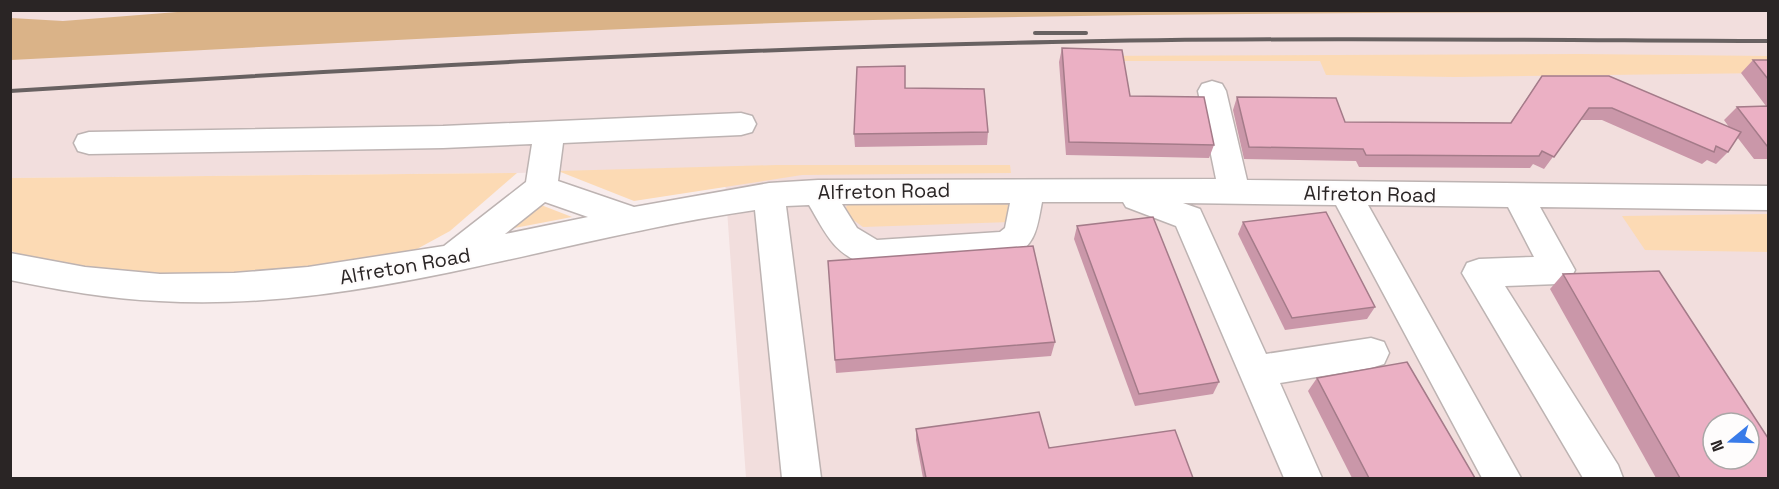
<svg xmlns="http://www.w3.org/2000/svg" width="1779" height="489" font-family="'Space Grotesk',sans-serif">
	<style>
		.built { fill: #f2dedd; fill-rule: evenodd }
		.green { fill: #fcdab4 }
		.forest { fill: #dab388 }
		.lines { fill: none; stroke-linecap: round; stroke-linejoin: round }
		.minor-casing { stroke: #bdb3b2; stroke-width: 3 }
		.minor { fill: #fff; fill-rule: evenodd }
		.rail { stroke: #686161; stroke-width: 4 }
		.wall { fill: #ca97a9 }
		.building { fill: #ebb0c4; stroke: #a47b89; stroke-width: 1.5; fill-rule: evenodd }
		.labels { text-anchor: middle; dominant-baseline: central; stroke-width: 4.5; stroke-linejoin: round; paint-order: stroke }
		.street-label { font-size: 20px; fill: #2a2525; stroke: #fefcfc }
	</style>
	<rect width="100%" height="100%" fill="#f8ecec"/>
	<path class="built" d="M10 11H1768V478H746L724 167 517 173 11 178ZM1713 423H1749V459H1713Z"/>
	<g class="green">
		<path d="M1580 54 1768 56V73L1454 77 1326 75 1320 61H1059L1078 56Z"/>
		<path d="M776 165H1010L1011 173 802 175 634 201 558 171Z"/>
		<path d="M517 173 450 231 406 255 233 277 168 276 107 271 35 259 11 251V178Z"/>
		<path d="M851 200H992L1011 205V222L863 227 848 216 846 207Z"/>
		<path d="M536 203 572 217 499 231Z"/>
		<path d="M1768 214V252L1645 250 1622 216Z"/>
	</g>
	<path class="forest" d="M190 11 1768 10V12C1500 12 1232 13 964 18 646 24 328 44 11 60V18L63 21Z"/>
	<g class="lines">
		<defs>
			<path id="minor" d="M1212 81 1222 84 1226 91 1247 180 1768 186V210L1540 207 1575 270 1570 280 1558 284 1505 286 1618 465 1623 478H1583L1462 273 1467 263 1479 259 1534 257 1508 207 1368 205 1521 478H1482L1336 205 1183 203 1200 209 1266 354 1371 338 1384 342 1389 353 1384 364 1371 368 1280 383 1322 478H1284L1176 226 1126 207 1123 202H1042C1037 228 1036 248 1008 257L872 267C834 255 828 237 809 205L786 206 821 478H782L755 210C557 238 361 313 159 301 108 299 60 290 10 280V253L85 267 160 274 234 273 308 267 444 246 526 182 532 144 443 148 89 154 78 151 74 143 78 135 89 132 443 126 741 113 752 116 756 124 752 132 741 135 563 143 558 181 634 207 769 183 818 180 1216 179 1198 91 1202 84ZM545 202 588 217 505 234ZM1010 203 1005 228 1000 232 877 240 857 228 842 204Z"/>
		</defs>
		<use href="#minor" class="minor-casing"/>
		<use href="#minor" class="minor"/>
		<g class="rail">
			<path d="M1035 33H1086"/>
			<path d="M10 91C357 69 704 49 1052 42 1291 37 1529 40 1768 41"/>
		</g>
	</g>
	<g class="wall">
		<path d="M1062 48 1130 96 1214 145 1209 158 1066 155 1059 62Z"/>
		<path d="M1753 60H1768V159H1754L1737 137 1728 152 1716 164 1707 160 1702 164 1602 120H1580L1544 169 1533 164 1530 168 1359 167 1356 161 1244 159 1233 110 1237 97 1345 122 1510 123 1542 76 1729 127 1724 120 1737 107 1766 106 1741 73Z"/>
		<path d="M905 88 988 132 987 145 855 147 854 134Z"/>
		<path d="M1243 222 1375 307 1367 319 1285 330 1238 234Z"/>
		<path d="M1077 226 1219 382 1213 394 1135 406 1074 239Z"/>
		<path d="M828 261 1055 342 1051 356 836 373Z"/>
		<path d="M1563 274 1768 478H1656L1550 289Z"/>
		<path d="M1317 378 1475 478H1352L1308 391Z"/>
		<path d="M916 429 1049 448 1193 478H923L916 440Z"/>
	</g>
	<g class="building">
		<path d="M1062 48 1122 50 1130 96 1204 97 1214 145 1069 142Z"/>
		<path d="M1753 60H1768V79Z"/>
		<path d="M905 66V88L984 89 988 132 854 134 857 67Z"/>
		<path d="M1542 76H1609L1741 132 1728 152 1716 146 1714 152 1612 108H1589L1554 157 1542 151 1539 156 1366 155 1363 149 1249 147 1237 97 1336 98 1345 122 1511 123Z"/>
		<path d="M1768 106V146H1767L1737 107Z"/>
		<path d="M1326 212 1375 307 1292 318 1243 222Z"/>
		<path d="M1153 217 1219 382 1139 394 1077 226Z"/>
		<path d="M1033 246 1055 342 835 360 828 261Z"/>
		<path d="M1659 271 1768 438V478H1680L1563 274ZM1713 423H1749V459H1713Z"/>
		<path d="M1407 362 1475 478H1369L1317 378Z"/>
		<path d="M1039 412 1049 448 1175 430 1193 478H926L916 429Z"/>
	</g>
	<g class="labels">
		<g class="street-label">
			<text transform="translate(884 191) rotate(-1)">Alfreton Road</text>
			<text transform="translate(1370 194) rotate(1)">Alfreton Road</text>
			<text transform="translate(405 266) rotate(-10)">Alfreton Road</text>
		</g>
	</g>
	<rect width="1779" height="489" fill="none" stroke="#2a2525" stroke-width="24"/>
	<g transform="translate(1731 441) rotate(251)"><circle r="28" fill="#fefcfc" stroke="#a9a6a6" stroke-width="1.5"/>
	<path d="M0-4.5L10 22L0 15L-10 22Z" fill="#397be9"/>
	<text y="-9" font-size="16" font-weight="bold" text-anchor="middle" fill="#2a2525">N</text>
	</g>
</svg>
